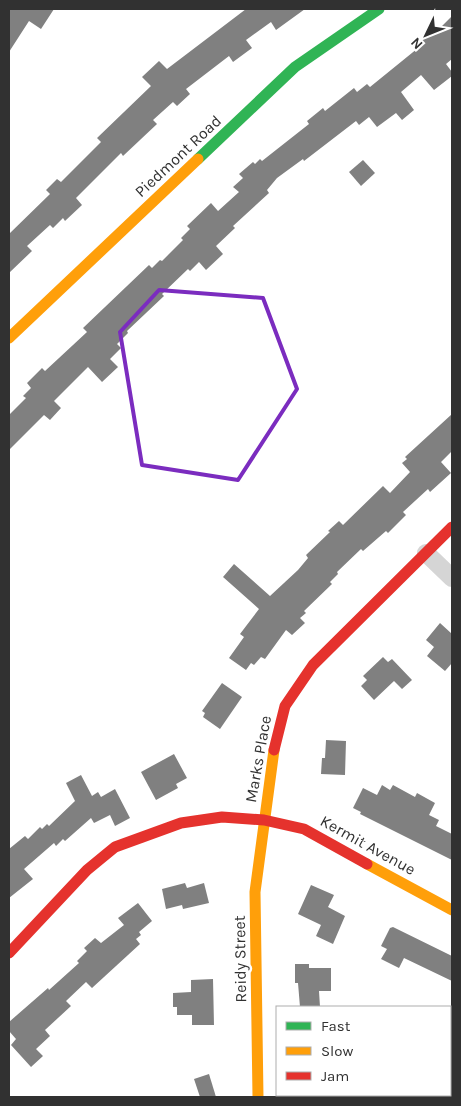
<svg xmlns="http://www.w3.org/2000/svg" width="461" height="1106" font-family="Karla,sans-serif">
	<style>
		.building { fill: #808080 }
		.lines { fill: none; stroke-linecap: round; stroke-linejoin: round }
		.street { stroke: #d5d5d5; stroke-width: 18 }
		.fast { stroke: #30b455; stroke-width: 11 }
		.slow { stroke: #ff9f0a; stroke-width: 11 }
		.jam { stroke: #e5322d; stroke-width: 11 }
		.marked { fill: none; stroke: #7b2cbf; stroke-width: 4; stroke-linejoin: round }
		.labels { text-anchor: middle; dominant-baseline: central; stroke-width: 5; stroke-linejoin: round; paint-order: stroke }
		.street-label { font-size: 16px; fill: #313131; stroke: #fff }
	</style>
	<rect width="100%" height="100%" fill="#fff"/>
	<g class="building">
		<path d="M9 9H54L41 29 29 21 9 52Z"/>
		<path d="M246 9H305L276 30 271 22 246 40 252 48 233 62 229 56 186 89 190 94 177 106 173 102 153 120 157 124 123 156 121 153 76 198 82 205 65 221 63 218 53 228 50 225 27 246 32 251 9 273V234L50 194 46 190 57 179 61 182 101 142 97 138 151 86 142 77 159 61 167 69Z"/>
		<path d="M452 16V59L446 64 452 72V76L434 90 421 75 401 92 414 110 402 120 396 113 377 127 369 117 359 125 356 121 304 161 303 159 277 178 267 190 269 193 233 226 235 228 216 246 223 254 206 270 199 262 190 271 188 269 162 294 164 296 127 331 128 333 117 344 121 348 110 359 118 367 102 382 88 367 54 401 61 408 50 420 44 415 9 450V415L26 398 23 396 31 388 27 383 42 368 45 371 87 332 83 328 149 265 152 268 160 260 162 261 183 240 181 238 190 229 187 226 211 203 218 211 239 192 233 187 243 178 239 174 253 162 255 164 260 159 262 161 309 124 307 121 323 108 325 111 354 88 357 92 367 84 370 87 423 44 421 41 437 28 438 30Z"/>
		<path d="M363 160 375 173 361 186 349 172Z"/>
		<path d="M452 414V451L441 462 451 473 430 492 428 489 403 512 406 515 388 533 386 531 363 551 361 549 337 572 338 574 330 582 332 584 304 611 306 613 300 618 305 623 292 635 286 630 265 659 261 657 254 665 251 663 246 670 229 658 244 637 240 634 259 609 223 577 234 564 270 596 298 570 308 558 306 555 330 532 328 531 339 521 343 525 383 486 390 493 410 472 402 463 407 459 405 457Z"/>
		<path d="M440 623 452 634V663L445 671 427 656 434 647 426 640Z"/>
		<path d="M383 657 388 662 392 659 412 680 402 689 394 681 374 700 361 686 367 680 363 676Z"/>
		<path d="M222 683 242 697 220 729 203 717 205 713 202 711Z"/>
		<path d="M326 740 346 741 345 775 321 774 322 758H325Z"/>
		<path d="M174 754 187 778 176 784 178 788 156 800 141 772Z"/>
		<path d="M81 775 92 796 98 792 101 797 115 789 130 818 115 826 110 815 94 823 91 818 65 841 63 839 56 846 54 843 24 869 33 879 9 898V849L25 836 28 839 40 827 42 829 47 824 49 826 75 801 66 783Z"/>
		<path d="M382 785 390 790 393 785 415 797 417 793 435 803 429 815 439 820 436 826 452 834V860L360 814 361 812 353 808 363 788 377 795Z"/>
		<path d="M185 883 187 888 204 883 209 903 183 909 182 905 166 909 162 889Z"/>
		<path d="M311 885 334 895 328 907 345 916 333 944 316 936 321 925 319 924 298 914Z"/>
		<path d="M138 903 152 921 139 932 141 935 136 939 140 944 92 988 86 982 66 1001 71 1006 45 1030 50 1036 36 1049 43 1056 31 1067 11 1045 16 1039 9 1031V1022L48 988 49 990 79 963 77 961 87 951 84 948 95 938 101 943 124 925 118 918Z"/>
		<path d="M393 927 452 956V981L404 958 399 968 381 959 387 949 381 946 390 928Z"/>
		<path d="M295 964H309V968H331V991H319L320 1007H300L298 983H295Z"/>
		<path d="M213 979 214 1025H192V1015H177V1007H173V993L191 992V980Z"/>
		<path d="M209 1074 216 1097H200L194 1079Z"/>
	</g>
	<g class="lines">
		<path class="street" d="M426 553 452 578"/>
		<path class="fast" d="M198 159 295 67 379 9"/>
		<g class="slow">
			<path d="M9 338 198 159"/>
			<path d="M367 864 452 910"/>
			<path d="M258 1097 255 892 274 750"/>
		</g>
		<g class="jam">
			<path d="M274 750 285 706 313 665 452 527"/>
			<path d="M9 953 87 870 115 847 181 823 222 817 264 820 304 829 367 864"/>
		</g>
	</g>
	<path class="marked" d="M159 290 263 298 297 389 238 480 142 465 120 332Z"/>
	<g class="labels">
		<g class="street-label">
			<text transform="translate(178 156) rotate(-43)">Piedmont Road</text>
			<text transform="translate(258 759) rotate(-80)">Marks Place</text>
			<text transform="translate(368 845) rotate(29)">Kermit Avenue</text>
			<text transform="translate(240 959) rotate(-91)">Reidy Street</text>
		</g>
	</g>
	<rect width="461" height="1106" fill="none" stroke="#313131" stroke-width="20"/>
	<rect x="276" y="1006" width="175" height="90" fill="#ffffff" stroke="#adadad"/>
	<rect x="286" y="1022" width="25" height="8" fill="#30b455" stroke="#adadad"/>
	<text x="321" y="1031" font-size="15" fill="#313131">Fast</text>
	<rect x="286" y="1047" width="25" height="8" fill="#ff9f0a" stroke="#adadad"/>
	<text x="321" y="1056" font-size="15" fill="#313131">Slow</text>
	<rect x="286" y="1072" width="25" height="8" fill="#e5322d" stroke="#adadad"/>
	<text x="321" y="1081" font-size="15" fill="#313131">Jam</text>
	<g transform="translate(426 35) rotate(227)" stroke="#ffffff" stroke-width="4" paint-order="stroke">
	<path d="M0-4L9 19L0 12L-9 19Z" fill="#313131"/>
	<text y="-8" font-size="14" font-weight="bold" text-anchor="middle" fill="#313131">N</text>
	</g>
</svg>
